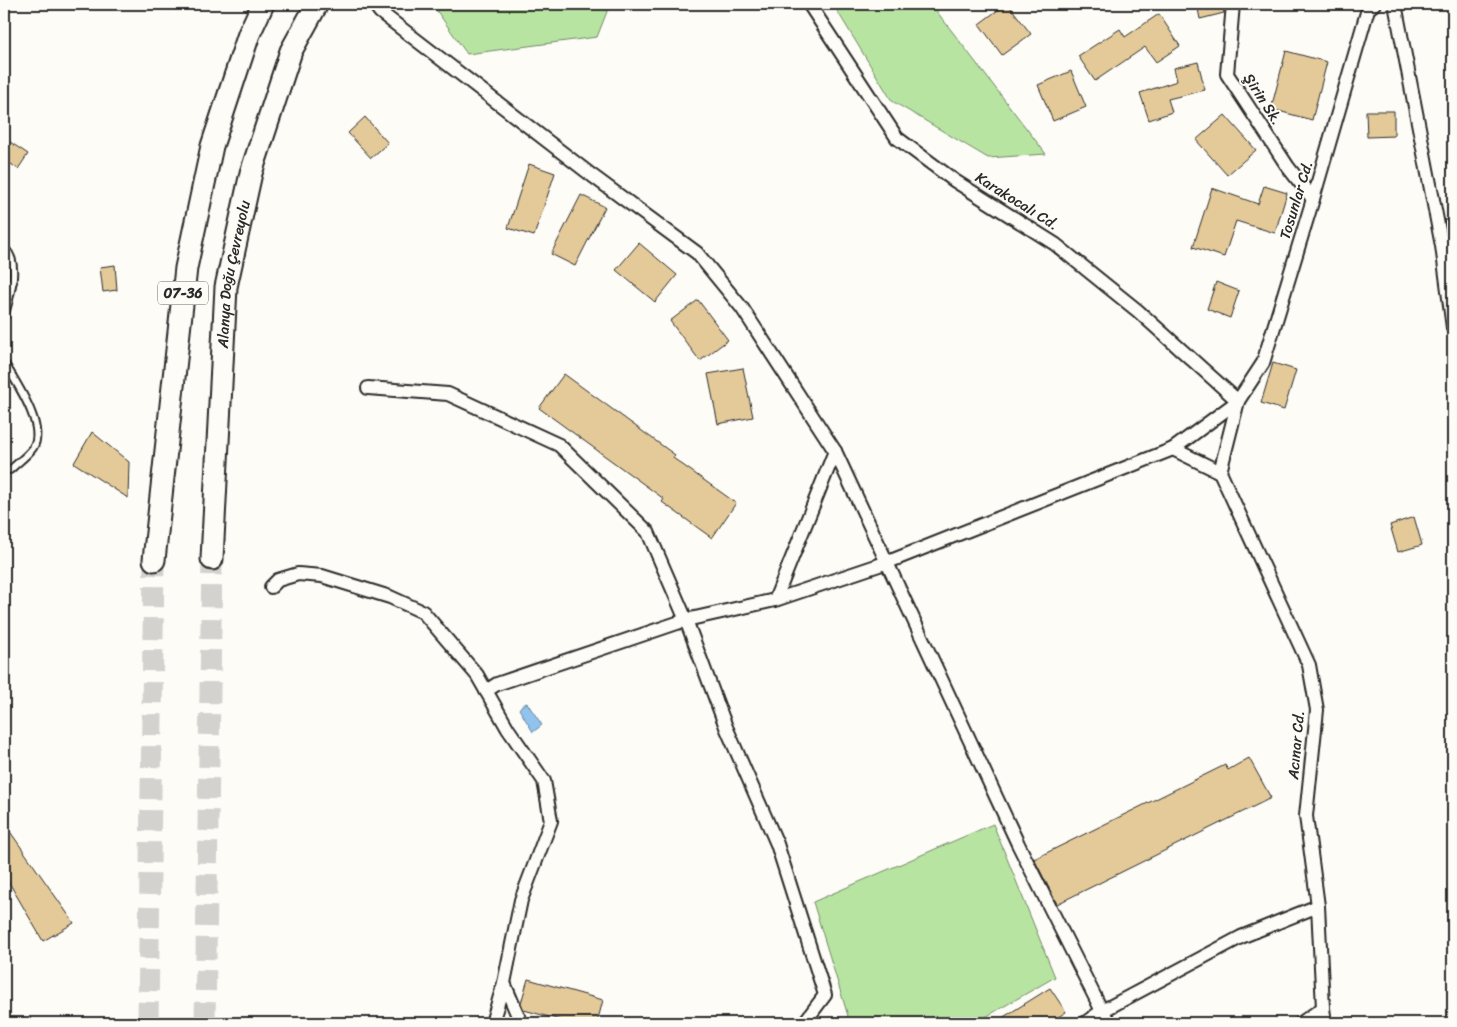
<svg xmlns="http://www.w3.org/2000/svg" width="1457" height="1027" font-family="Sriracha,sans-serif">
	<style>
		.green { fill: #b8e4a2; stroke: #728866 }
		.water { fill: #90c3ed; stroke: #68869f }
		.building { fill: #e4ca99; stroke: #2b2b2b }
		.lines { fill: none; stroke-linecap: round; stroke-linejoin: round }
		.trunk-tunnel { stroke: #d3d2ce; stroke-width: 21; stroke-dasharray: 21 11; stroke-linecap: butt }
		.service-casing { stroke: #2b2b2b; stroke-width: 10 }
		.minor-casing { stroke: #2b2b2b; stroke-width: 16 }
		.trunk-casing { stroke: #2b2b2b; stroke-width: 25 }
		.service { stroke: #fdfcf7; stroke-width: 6 }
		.minor { stroke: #fdfcf7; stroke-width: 12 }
		.trunk { stroke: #fdfcf7; stroke-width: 21 }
		.labels { text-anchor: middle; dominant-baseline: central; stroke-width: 4; stroke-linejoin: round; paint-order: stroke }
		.shield { fill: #fdfcf7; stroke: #6a6a68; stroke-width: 1 }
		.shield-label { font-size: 14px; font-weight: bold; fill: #2b2b2b }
		.street-label { font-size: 15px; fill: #2b2b2b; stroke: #fdfcf7 }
	</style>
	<rect width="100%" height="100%" fill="#fdfcf7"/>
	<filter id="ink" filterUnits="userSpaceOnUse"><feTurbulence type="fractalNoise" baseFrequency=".02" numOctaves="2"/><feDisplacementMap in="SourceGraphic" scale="10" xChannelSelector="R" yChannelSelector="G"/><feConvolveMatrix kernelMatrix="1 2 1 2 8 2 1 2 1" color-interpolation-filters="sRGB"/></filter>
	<g filter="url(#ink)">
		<g class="green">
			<path d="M432 4H610L597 37 467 54Z"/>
			<path d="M833 4H931L1046 154 988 158 892 101Z"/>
			<path d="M993 824 1055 977 975 1023H842L848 1016 813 902Z"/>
		</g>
		<path class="water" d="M527 703 542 725 533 732 519 709 522 705Z"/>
		<g class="building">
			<path d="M1006 4H1008L1031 34 1002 55 979 24Z"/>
			<path d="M1197 4H1222L1224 13 1200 19Z"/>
			<path d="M1159 14 1180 46 1156 62 1145 47 1095 81 1078 56 1120 29 1125 37Z"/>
			<path d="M1286 51 1327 62 1312 120 1271 109Z"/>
			<path d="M1198 62 1205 90 1168 99 1172 112 1149 120 1140 93 1177 81 1174 68Z"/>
			<path d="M1071 71 1086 107 1053 121 1038 85Z"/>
			<path d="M1366 111H1394V136L1367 137Z"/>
			<path d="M1225 115 1256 150 1227 175 1196 140Z"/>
			<path d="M365 117 388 143 371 158 348 133Z"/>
			<path d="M4 138 28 154 18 169 4 159Z"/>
			<path d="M529 164 555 173 534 236 508 228Z"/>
			<path d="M1264 186 1287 193 1275 233 1236 221 1224 257 1193 247 1212 188 1258 204Z"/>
			<path d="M581 195 605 207 575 266 551 254Z"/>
			<path d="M639 243 677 275 655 302 616 270Z"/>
			<path d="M115 265 117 290 103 292 100 267Z"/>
			<path d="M1216 282 1239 291 1230 318 1207 309Z"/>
			<path d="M698 300 728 340 700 361 670 321Z"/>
			<path d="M1273 363 1296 370 1284 410 1261 403Z"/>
			<path d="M743 368 753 417 718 424 708 374Z"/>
			<path d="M564 374 675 455 673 458 736 503 712 538 662 502 664 499 539 408Z"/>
			<path d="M92 432 129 462 128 498 74 463Z"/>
			<path d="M1414 517 1422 545 1398 552 1390 525Z"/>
			<path d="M1249 758 1271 798 1057 904 1034 859 1225 765 1228 770Z"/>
			<path d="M4 823 74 923 43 941 4 874Z"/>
			<path d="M528 979 603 1000 597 1023H571L524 1010 521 1003Z"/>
			<path d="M1050 988 1066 1012 1049 1023H994Z"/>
		</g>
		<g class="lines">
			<g class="trunk-tunnel">
				<path d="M148 1023 154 560"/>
				<path d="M205 1023 212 559"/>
			</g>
			<defs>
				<g id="service">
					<path d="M4 248C22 261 9 300 4 318"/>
					<path d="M4 288 13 282"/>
					<path d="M4 362C15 381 47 427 33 448 27 456 17 463 10 470"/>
				</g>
				<g id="minor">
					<path d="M374 4 380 12 590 174 697 253 742 308 835 451 1018 844 1102 1011 1110 1023"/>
					<path d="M809 4 897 138 955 181 1055 244 1138 311 1238 401"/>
					<path d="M1233 4 1227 74 1288 167 1313 199"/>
					<path d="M1395 4 1442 246 1453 328"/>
					<path d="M368 388 448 394 559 445 648 532 686 620 726 727 777 844 825 995 804 1023"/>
					<path d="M1238 401 1220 472 1309 665 1317 710 1306 816 1318 906 1323 1008 1325 1023"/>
					<path d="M1220 472 1173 449 1238 401 1263 363 1313 199 1368 9 1374 4"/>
					<path d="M271 587 278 580 298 574 322 576 390 597 423 612 477 675 508 729 544 781 551 821 521 900 504 983 492 1023"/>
					<path d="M775 600 835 451"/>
					<path d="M486 691 497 684 686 620 775 600 888 562 1173 449"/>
					<path d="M504 983 521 1023"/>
					<path d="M1085 1023 1102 1011 1241 937 1318 906"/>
					<path d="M1301 1023 1323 1008"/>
				</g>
				<g id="trunk">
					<path id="s1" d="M212 559 226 287 251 173 291 51 317 4"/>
					<path d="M154 560 186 268 212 146 249 34 263 4"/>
				</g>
			</defs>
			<use href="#service" class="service-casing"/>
			<use href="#minor" class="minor-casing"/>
			<use href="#trunk" class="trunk-casing"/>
			<use href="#service" class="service"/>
			<use href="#minor" class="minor"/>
			<use href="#trunk" class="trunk"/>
		</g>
	</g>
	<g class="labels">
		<rect class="shield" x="158" y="281.5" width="50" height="23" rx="4"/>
		<g class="shield-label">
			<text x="183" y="293">07-36</text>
		</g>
		<g class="street-label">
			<text transform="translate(1263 99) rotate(57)">Şirin Sk.</text>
			<text transform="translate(1296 200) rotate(-73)">Tosunlar Cd.</text>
			<text transform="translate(1017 201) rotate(32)">Karakocalı Cd.</text>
			<text stroke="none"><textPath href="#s1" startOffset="286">Alanya Doğu Çevreyolu</textPath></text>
			<text transform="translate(1296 745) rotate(-85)">Acınar Cd.</text>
		</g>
	</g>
	<rect width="1457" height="1027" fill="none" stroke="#fdfcf7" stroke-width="20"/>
	<rect x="10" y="10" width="1437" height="1007" fill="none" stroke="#2b2b2b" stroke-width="2" filter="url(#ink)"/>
</svg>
